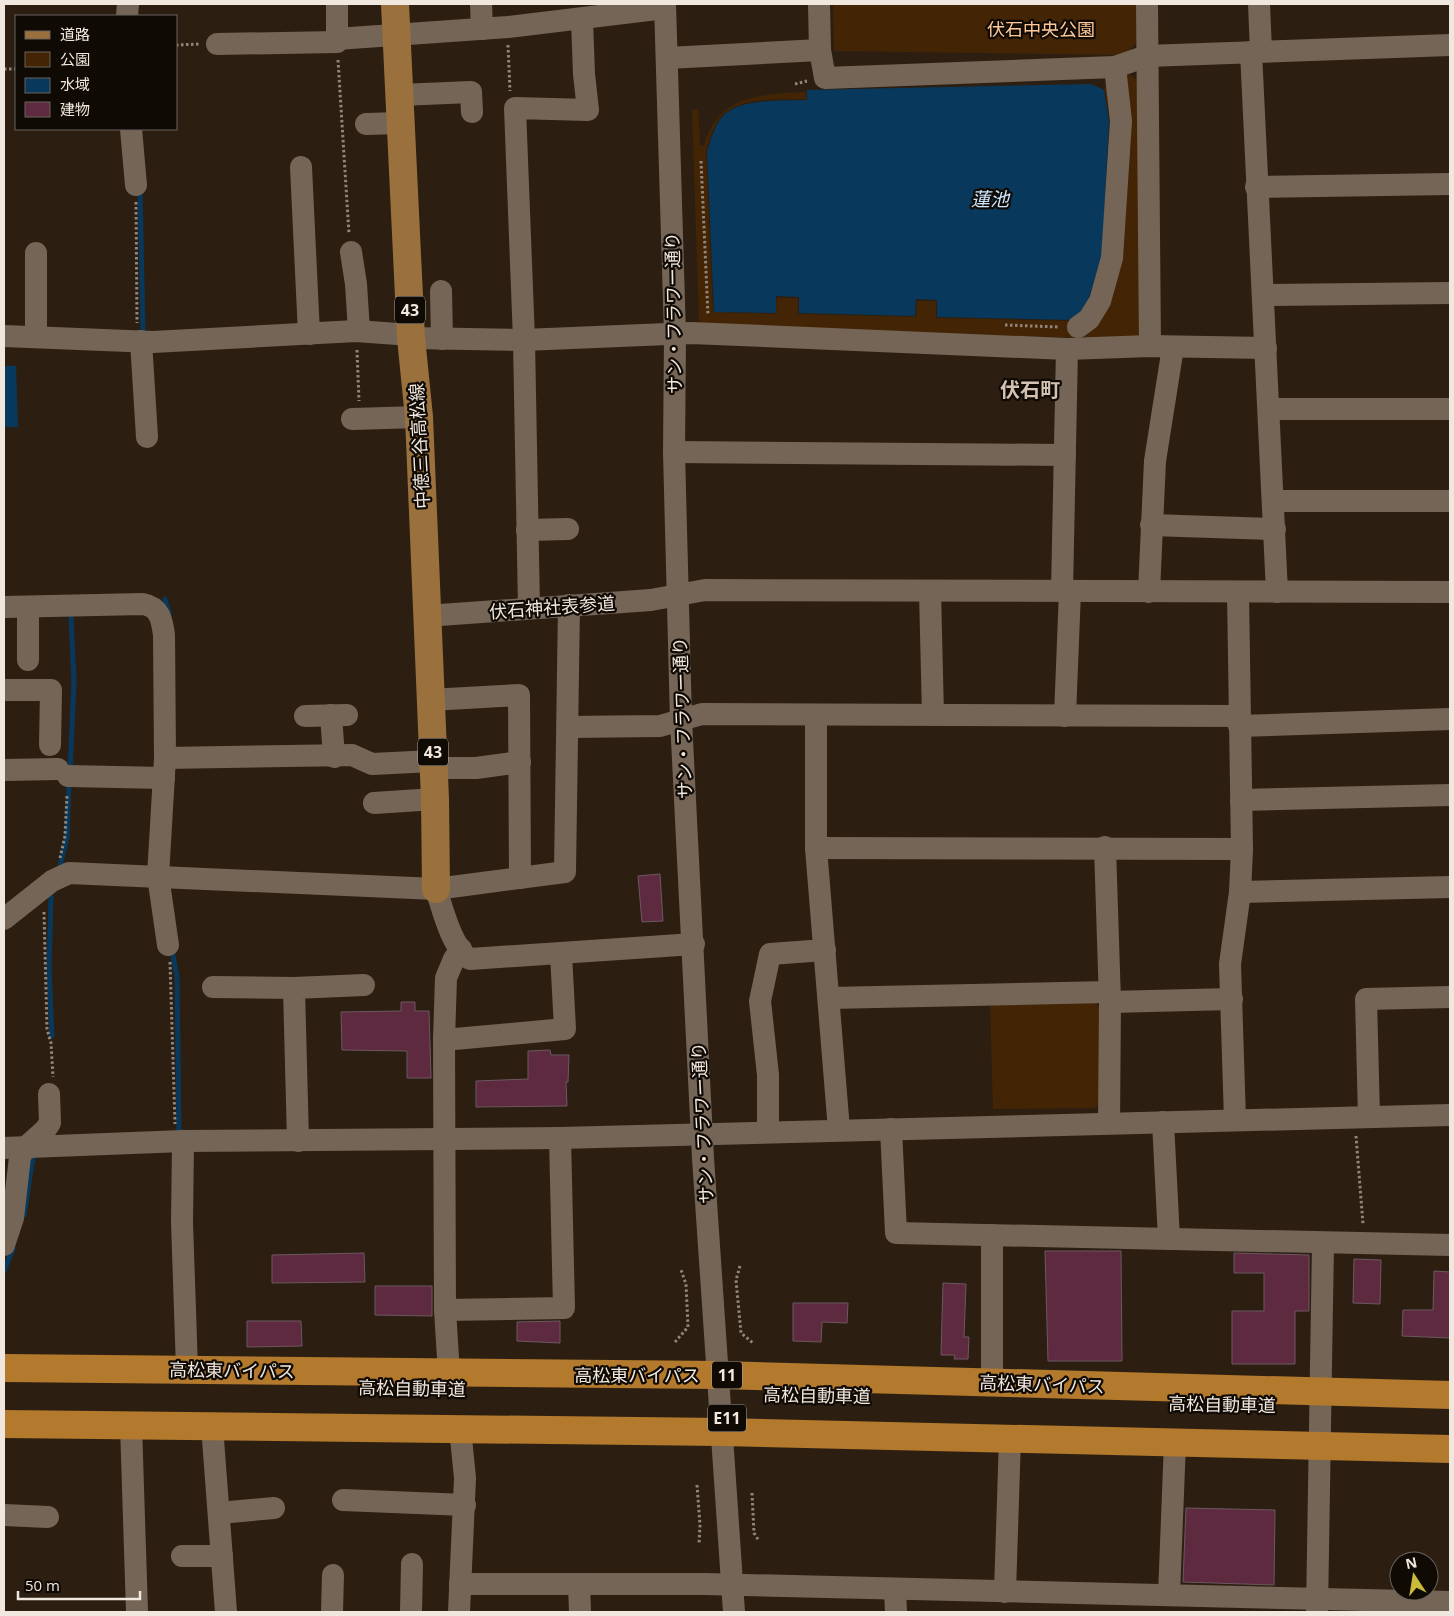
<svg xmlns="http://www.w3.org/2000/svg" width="1454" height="1616" font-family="'Open Sans','Noto Sans JP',sans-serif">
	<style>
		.green { fill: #432505 }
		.water { fill: #08395c }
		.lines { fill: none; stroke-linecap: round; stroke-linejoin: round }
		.stream { stroke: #08395c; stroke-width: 5 }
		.building { fill: #5d2a40; stroke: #6d5860 }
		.path { stroke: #91867c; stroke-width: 3; stroke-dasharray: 2.5 2.5; stroke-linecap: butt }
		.minor { stroke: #756557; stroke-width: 22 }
		.major { stroke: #9a713d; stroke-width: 28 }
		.highway { stroke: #b3792c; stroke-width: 28 }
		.labels { text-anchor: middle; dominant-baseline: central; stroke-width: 4.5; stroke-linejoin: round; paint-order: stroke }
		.shield { fill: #100a05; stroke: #ada59e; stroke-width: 1 }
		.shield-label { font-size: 16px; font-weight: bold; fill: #f0e7df }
		.park-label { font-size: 18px; fill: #fdc797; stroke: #100a05 }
		.street-label { font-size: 18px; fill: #f0e7df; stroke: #100a05 }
		.water-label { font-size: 19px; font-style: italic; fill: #cae4fd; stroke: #100a05 }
		.quarter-label { font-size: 20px; font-weight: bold; fill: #d3c1b1; stroke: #100a05 }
	</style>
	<rect width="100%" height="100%" fill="#2c1f12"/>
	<g class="green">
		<path d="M833 4H1138L1139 40 1126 55 834 51Z"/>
		<path d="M1121 75H1130L1137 80 1143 334 1138 339 705 328 699 322 692 110 698 109 700 145 704 146C717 95 761 94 806 92V99C781 100 746 96 725 113 714 121 710 139 706 151L713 312 776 314 777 298H798V314L916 317 917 301H936V318L1073 321 1085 311 1103 256 1110 121 1104 88Z"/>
		<path d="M1093 1000 1099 1007 1100 1102 1095 1108 993 1109 990 1001Z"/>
	</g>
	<g class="water">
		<path d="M1091 84 1104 90 1109 121 1102 255 1085 310 1073 320 937 317V300L916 299 915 316 799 313V297L776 296V313L714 312 707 152C711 139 714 126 723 116 739 98 785 101 807 100V90Z"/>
		<path d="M4 366H16L18 427H4Z"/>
	</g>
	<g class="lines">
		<g class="stream">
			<path d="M140 190 143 332"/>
			<path d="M165 599 169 613"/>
			<path d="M70 771 74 681 71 617"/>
			<path d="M60 866 67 837 69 782"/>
			<path d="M51 897 49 968 52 1036"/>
			<path d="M172 950 177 977 179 1133 183 1132"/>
			<path d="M24 1215 33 1157"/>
			<path d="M4 1271 13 1249"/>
		</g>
	</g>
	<g class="building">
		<path d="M660 874 663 921 642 922 638 876Z"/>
		<path d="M401 1002H415V1011H429L431 1078H407V1051L342 1050 341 1012 401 1011Z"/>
		<path d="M550 1050 551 1055H569L568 1082H566L567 1106 476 1107V1081L528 1079V1051Z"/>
		<path d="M1045 1251H1121L1122 1361H1048Z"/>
		<path d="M364 1253 365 1282 272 1283V1255Z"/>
		<path d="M1234 1253 1309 1255V1311H1295V1364H1232V1311H1264V1273H1234Z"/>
		<path d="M1354 1259 1381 1260 1380 1304 1353 1303Z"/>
		<path d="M1434 1271 1450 1272V1338L1402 1336 1403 1310H1433Z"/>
		<path d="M943 1283 966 1284 964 1337H969L968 1359H954L955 1355H941Z"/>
		<path d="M375 1286H432V1316L375 1315Z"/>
		<path d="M793 1303H848L847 1323 822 1322 821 1342 793 1341Z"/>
		<path d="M247 1321H301L302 1346 247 1347Z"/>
		<path d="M560 1321V1343L517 1341V1322Z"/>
		<path d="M1186 1508 1275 1510 1274 1585 1183 1582Z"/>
	</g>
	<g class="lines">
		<g class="path">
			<path d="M176 45 201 44"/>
			<path d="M508 45 510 91"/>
			<path d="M338 60 349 234"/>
			<path d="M4 69H16"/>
			<path d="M795 84 807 81"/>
			<path d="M701 161 708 315"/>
			<path d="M136 202 137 323"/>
			<path d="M1005 325 1059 327"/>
			<path d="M357 350 359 401"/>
			<path d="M60 858 65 836 67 795"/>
			<path d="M44 912 47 1029 51 1043 53 1077"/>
			<path d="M170 962 175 1124"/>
			<path d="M1356 1136 1363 1224"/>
			<path d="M740 1266 736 1280 741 1333 753 1343"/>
			<path d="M675 1342 688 1327 686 1284 681 1270"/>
			<path d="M697 1485 700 1525 699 1544"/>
			<path d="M752 1493 754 1533 759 1541"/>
		</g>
		<g class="minor">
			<path d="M481 4 482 29"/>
			<path d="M665 4 675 335 674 452 681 720 703 1158 734 1612"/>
			<path d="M819 4 820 50"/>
			<path d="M1147 4 1150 346"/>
			<path d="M1259 4 1261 51"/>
			<path d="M127 16 128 4"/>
			<path d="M336 39 508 27 665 8"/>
			<path d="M217 44 337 42V4"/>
			<path d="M1251 52 1277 592"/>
			<path d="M667 58 820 50 825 78 1115 67 1147 56 1450 45"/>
			<path d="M400 95 471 92 472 112"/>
			<path d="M366 124 401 123"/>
			<path d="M131 129 136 185"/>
			<path d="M301 167 309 334"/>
			<path d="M1256 187 1450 184"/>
			<path d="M351 252 356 284 359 331"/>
			<path d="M36 253V336"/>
			<path d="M441 291 442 339"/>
			<path d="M1263 295 1450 293"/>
			<path d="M1078 327 1089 319 1100 301 1112 258 1121 121 1115 67"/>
			<path d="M4 336 153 342 356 331 411 335"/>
			<path d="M411 338 524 340 691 333 1067 349 1150 346 1266 348"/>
			<path d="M141 341 147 437"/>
			<path d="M1269 409H1450"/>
			<path d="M352 419 419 417"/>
			<path d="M674 452 1065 455"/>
			<path d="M1274 501H1450"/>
			<path d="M1151 525 1275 529"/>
			<path d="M527 530 568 529"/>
			<path d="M930 591 933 715"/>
			<path d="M1062 591 1067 349"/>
			<path d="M1149 592 1155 461 1173 347"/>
			<path d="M4 607 143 604C160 607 162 620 164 635L165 758 158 876 168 945"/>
			<path d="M529 608 524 340 515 108 588 110 584 74 582 20"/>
			<path d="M426 616 651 600 705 590 1450 592"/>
			<path d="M28 660V607"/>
			<path d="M4 690H51L50 745"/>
			<path d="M430 700 519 695 520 878"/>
			<path d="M331 715 334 757"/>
			<path d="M305 716 347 715"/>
			<path d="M816 716V848L839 1130"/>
			<path d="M1065 716 1070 591"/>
			<path d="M1239 726 1450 719"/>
			<path d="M568 727 660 726 702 714 1239 716"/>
			<path d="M165 758 352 755 372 764 433 761"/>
			<path d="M434 768H476L520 762"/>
			<path d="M4 770 58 769"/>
			<path d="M68 776 164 778"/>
			<path d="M1241 800 1450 795"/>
			<path d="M374 803 435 799"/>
			<path d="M1105 847 1110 1002 1109 1123"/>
			<path d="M816 848 1242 849"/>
			<path d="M436 889C442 907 452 949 470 959L694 944"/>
			<path d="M1240 892 1450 887"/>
			<path d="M4 919 52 881 69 873 436 889 565 872 569 605"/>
			<path d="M213 987 294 988"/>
			<path d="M830 998 1109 992"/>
			<path d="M1110 1002 1232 999"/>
			<path d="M444 1040 565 1029 561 954"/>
			<path d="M1369 1117 1366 999 1450 997"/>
			<path d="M1235 1120 1230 964 1240 892 1242 849 1238 592"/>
			<path d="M1163 1122 1169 1239"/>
			<path d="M891 1129 896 1233 1450 1245"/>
			<path d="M768 1132V1075L760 1001 770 954 825 950"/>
			<path d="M183 1141 182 1222 187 1369"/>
			<path d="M298 1141 294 988 364 985"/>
			<path d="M4 1148 183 1141 560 1138 1450 1115"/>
			<path d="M4 1245 13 1218 20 1157 25 1148 45 1130 50 1123 49 1094"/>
			<path d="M445 1310 564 1308 560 1138"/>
			<path d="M449 1374 445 1310 444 1040 446 978 454 959 461 949"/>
			<path d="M992 1382V1235"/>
			<path d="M131 1425 137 1612"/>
			<path d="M212 1426 226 1612"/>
			<path d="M343 1500 465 1505"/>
			<path d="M219 1513 274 1508"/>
			<path d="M4 1515 48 1517"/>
			<path d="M182 1556H222"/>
			<path d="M460 1584H705L1450 1602"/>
			<path d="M579 1584 580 1612"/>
			<path d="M895 1590 896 1612"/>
			<path d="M1005 1592 1010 1438"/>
			<path d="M1169 1595 1175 1442"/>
			<path d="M332 1612 333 1575"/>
			<path d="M411 1612 412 1564"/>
			<path d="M459 1612 465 1478 460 1428"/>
			<path d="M1317 1612 1323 1243"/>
		</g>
		<path class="major" d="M395 4 411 338 419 417 435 799 436 889"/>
		<g class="highway">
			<path d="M4 1368 719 1375 1450 1395"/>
			<path d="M4 1424 722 1432 1450 1449"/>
		</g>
	</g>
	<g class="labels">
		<g class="shield">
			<rect x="395" y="296.5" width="30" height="27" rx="4"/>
			<rect x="418" y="738.5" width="30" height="27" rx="4"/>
			<rect x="712" y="1361.5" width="30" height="27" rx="4"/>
			<rect x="708" y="1404.5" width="38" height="27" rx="4"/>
		</g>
		<g class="shield-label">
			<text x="410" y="310">43</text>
			<text x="433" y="752">43</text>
			<text x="727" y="1375">11</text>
			<text x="727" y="1418">E11</text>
		</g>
		<g class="park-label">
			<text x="1041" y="29">伏石中央公園</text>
		</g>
		<g class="street-label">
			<text transform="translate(673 313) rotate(-91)">サン・フラワー通り</text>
			<text transform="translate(419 446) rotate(-93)">中徳三谷高松線</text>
			<text transform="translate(552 607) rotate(-4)">伏石神社表参道</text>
			<text transform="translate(682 718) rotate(-92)">サン・フラワー通り</text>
			<text transform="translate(702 1123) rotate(-93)">サン・フラワー通り</text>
			<text transform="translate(232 1370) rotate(1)">高松東バイパス</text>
			<text x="637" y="1375">高松東バイパス</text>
			<text transform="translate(1042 1384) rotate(2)">高松東バイパス</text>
			<text transform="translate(412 1388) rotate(1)">高松自動車道</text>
			<text transform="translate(817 1395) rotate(1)">高松自動車道</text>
			<text transform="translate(1222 1404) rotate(1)">高松自動車道</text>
		</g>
		<g class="water-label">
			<text x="990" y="199">蓮池</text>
		</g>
		<g class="quarter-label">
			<text x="1030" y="389">伏石町</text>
		</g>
	</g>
	<rect width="1454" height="1616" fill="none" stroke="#f0e7df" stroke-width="10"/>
	<rect x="15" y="15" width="162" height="115" fill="#100a05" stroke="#6a625c"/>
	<rect x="25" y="31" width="25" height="8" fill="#9a713d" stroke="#6a625c"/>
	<text x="60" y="40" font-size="15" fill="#f0e7df">道路</text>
	<rect x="25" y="52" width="25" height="15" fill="#432505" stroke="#6a625c"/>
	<text x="60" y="65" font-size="15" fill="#f0e7df">公園</text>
	<rect x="25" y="78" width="25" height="15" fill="#08395c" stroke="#6a625c"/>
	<text x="60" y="90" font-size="15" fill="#f0e7df">水域</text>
	<rect x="25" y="102" width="25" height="15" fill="#5d2a40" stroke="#6a625c"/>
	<text x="60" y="115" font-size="15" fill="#f0e7df">建物</text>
	<g transform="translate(1414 1576) rotate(348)"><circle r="24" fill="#100a05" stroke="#6a625c"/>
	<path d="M0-4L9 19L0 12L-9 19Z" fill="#caba39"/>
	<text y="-8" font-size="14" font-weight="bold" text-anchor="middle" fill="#f0e7df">N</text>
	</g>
	<path d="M18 1591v8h122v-8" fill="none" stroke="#f0e7df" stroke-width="2.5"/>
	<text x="25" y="1591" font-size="15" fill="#f0e7df" stroke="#100a05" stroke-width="4" paint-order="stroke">50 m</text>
</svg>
